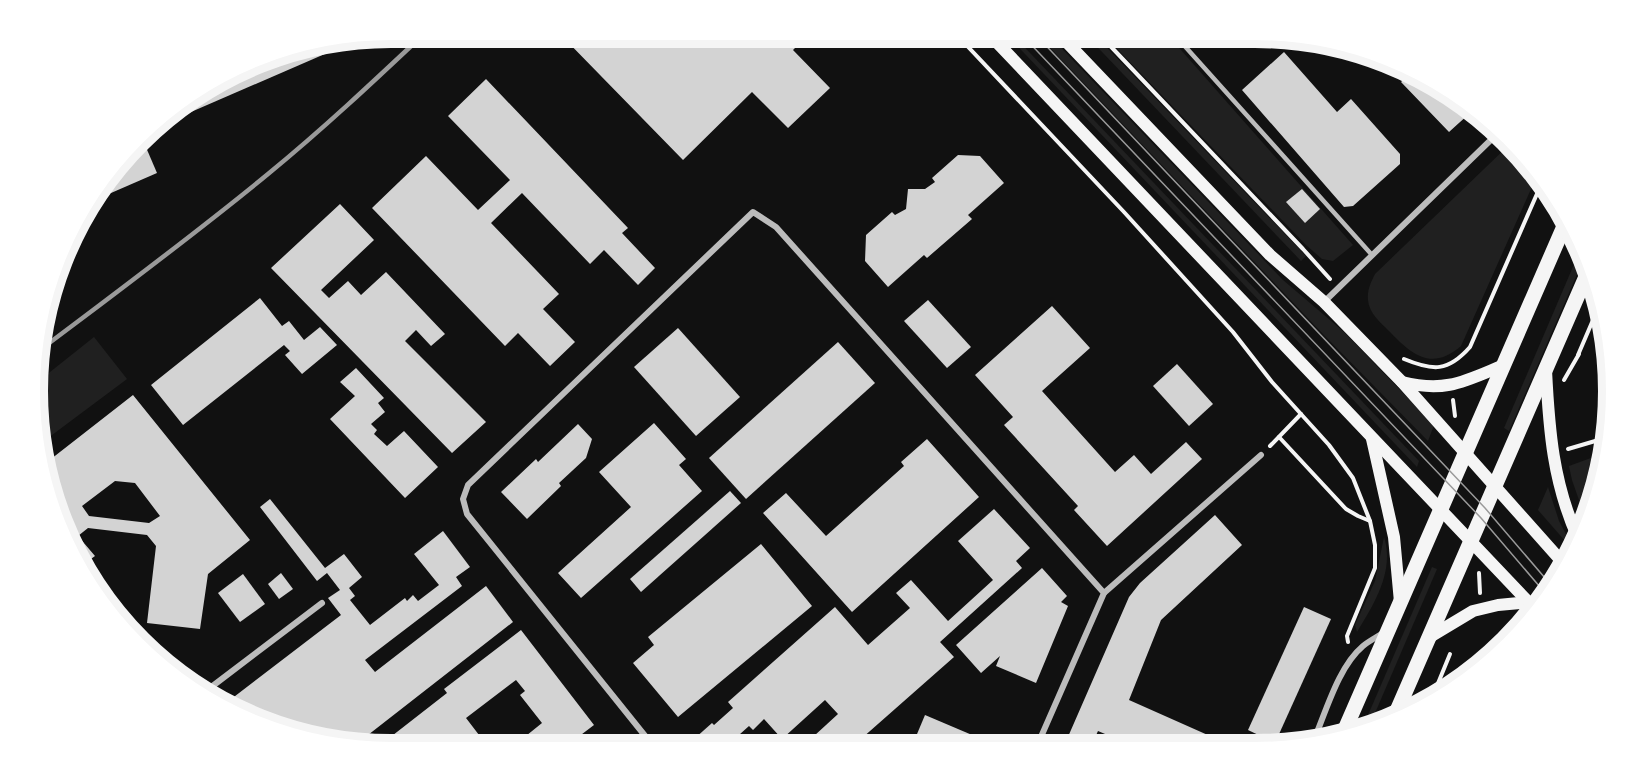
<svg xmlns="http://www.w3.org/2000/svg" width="1645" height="781" font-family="Bitter,serif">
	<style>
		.green { fill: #202020 }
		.building { fill: #d3d3d3; fill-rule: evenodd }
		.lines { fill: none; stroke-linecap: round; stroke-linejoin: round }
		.path { stroke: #f5f5f5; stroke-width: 4 }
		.service { stroke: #bcbcbc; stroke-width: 4.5 }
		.minor { stroke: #bcbcbc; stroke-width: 6 }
		.secondary { stroke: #f5f5f5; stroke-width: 12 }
		.primary { stroke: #f5f5f5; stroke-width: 15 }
		.tram { stroke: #9a9a9a; stroke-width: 1.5 }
		.rail { stroke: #9a9a9a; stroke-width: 4.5 }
		.rim { fill: none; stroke: #f5f5f5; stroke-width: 8 }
	</style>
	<rect width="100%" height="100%" fill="#111"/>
	<g class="green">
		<path d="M1005 33H1011L1419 461 1417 467Z"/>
		<path d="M1036 33H1047L1283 280 1344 332 1434 425 1428 441 1322 333Z"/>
		<path d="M1084 33H1093L1306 256 1301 261Z"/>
		<path d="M1102 33H1166L1353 245 1333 261 1322 259 1306 245Z"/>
		<path d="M1511 143 1535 180 1461 346C1431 372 1411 354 1389 331 1380 322 1369 313 1368 300 1367 290 1371 282 1375 274Z"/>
		<path d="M1581 248 1585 256 1509 431 1504 428Z"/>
		<path d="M94 337 127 379 40 444V380Z"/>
		<path d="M1599 455 1586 520 1572 480 1569 466Z"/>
		<path d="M1548 487 1559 521 1568 538 1566 542 1538 510Z"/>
		<path d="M1384 537C1395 571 1374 604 1357 632L1355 625 1375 581Z"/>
		<path d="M1432 567 1437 569 1369 727 1362 729Z"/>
	</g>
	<g class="building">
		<path d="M559 33H810L793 50 830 88 788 128 752 92 683 160Z"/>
		<path d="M331 43 334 50 161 125 159 119 275 52Z"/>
		<path d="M1284 52 1337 112 1351 99 1400 154V164L1353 206 1344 207 1242 90Z"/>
		<path d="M1391 60 1405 69 1470 113 1449 132 1401 82 1406 77Z"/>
		<path d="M486 79 628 228 622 233 655 268 638 285 604 250 590 264 522 193 491 223 559 294 543 309 575 342 550 366 518 333 505 346 372 208 426 156 478 210 510 180 448 116Z"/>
		<path d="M142 138 157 173 111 193 105 182Z"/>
		<path d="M958 155 980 156 1004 183 968 215 972 219 927 258 924 255 888 287 865 261 866 235 892 212 895 215 906 209 908 189H925L935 182 932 178Z"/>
		<path d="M1302 189 1320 209 1305 223 1286 202Z"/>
		<path d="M340 204 374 240 321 290 329 298 348 281 361 295 386 272 445 334 431 346 416 330 405 341 486 422 452 453 271 268Z"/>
		<path d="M260 298 282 326 289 321 304 340 320 327 337 345 302 374 285 355 290 351 284 345 183 425 151 385Z"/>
		<path d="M928 300 971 347 947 368 904 321Z"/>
		<path d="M1052 306 1090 348 1042 391 1115 472 1134 455 1151 474 1186 442 1202 459 1107 546 1074 510 1078 506 1004 425 1013 417 975 375Z"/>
		<path d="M678 328 740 397 696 436 634 367Z"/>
		<path d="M838 342 875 383 746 499 709 458Z"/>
		<path d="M1177 364 1213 404 1189 426 1153 386Z"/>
		<path d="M356 368 384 398 378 403 385 412 371 424 377 430 374 434 387 446 404 431 438 467 405 498 330 419 355 396 340 382Z"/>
		<path d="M133 395 250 540 208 574 200 629 147 623 156 546 147 535 88 528 78 536 95 556 80 567 42 466ZM115 481 135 483 160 516 149 523 89 516 82 506Z"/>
		<path d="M654 423 686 459 679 465 702 491 581 598 558 573 631 507 599 472Z"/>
		<path d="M578 424 592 439 586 458 559 483 561 486 527 519 501 492 536 459 538 462Z"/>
		<path d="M927 439 979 497 852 612 763 513 786 493 826 536 904 466 901 462Z"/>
		<path d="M730 491 741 503 641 592 630 579Z"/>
		<path d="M270 499 325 568 344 554 362 577 349 588 355 596 350 600 370 625 405 598 407 601 413 595 418 601 439 585 414 554 443 531 470 567 456 577 462 586 365 660 375 672 486 586 513 622 359 742 254 721 226 703 341 615 328 598 340 590 327 573 317 581 260 507Z"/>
		<path d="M994 509 1030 548 1016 561 1022 568 940 642 954 657 853 746 802 747 838 714 825 700 782 739 764 719 753 730 749 726 730 743 733 747H685L712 723 714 725 733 708 728 702 835 607 868 645 910 608 896 593 911 580 948 621 993 580 958 541Z"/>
		<path d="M1215 515 1242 545 1161 620 1129 700 1210 736 1205 745H1131L1098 731 1091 746H1064L1129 597 1140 583Z"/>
		<path d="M761 544 812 606 678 717 633 663 654 645 648 637Z"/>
		<path d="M1042 568 1067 596 1061 602 1068 606 1036 683 996 666 1000 656 981 673 956 645Z"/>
		<path d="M281 573 293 589 279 599 268 584Z"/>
		<path d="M243 574 265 604 240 622 218 593Z"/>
		<path d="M1304 607 1331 619 1275 743 1248 730Z"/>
		<path d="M521 630 594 725 565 747 511 748 542 723 520 695 525 691 516 680 466 718 489 748H390L379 746 447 693 444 689Z"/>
		<path d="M925 715 998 746H912Z"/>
	</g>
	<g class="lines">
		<g class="path">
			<path d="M955 33 1124 212 1233 332 1272 382 1329 445 1353 478 1370 521 1375 545V568L1347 636 1348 642"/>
			<path d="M1098 33 1303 249 1330 279"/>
			<path d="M1578 355 1596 313"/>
			<path d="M1404 359C1433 371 1448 372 1470 347L1540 187"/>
			<path d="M1564 380 1579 354"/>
			<path d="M1453 400 1455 416"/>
			<path d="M1279 437 1346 509 1358 516 1370 521"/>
			<path d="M1270 446 1301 414"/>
			<path d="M1568 449 1602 439"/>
			<path d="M1479 573 1480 593"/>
			<path d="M1432 698 1450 654"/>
		</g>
		<path class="service" d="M1173 33 1372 255"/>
		<g class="minor">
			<path d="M1324 302 1499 132"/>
			<path d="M1104 593 1261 455"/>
			<path d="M206 691 322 603"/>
			<path d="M1313 742C1326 712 1338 667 1363 646 1369 641 1377 637 1383 633"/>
			<path d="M654 747 467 514 463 499 468 485 753 212 776 227 1104 593 1037 746"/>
		</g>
		<g class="secondary">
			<path d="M988 33 1536 610"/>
			<path d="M1058 33 1270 255 1324 302 1402 382 1564 564"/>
			<path d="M1546 370C1549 430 1553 483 1578 538"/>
			<path d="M1402 382C1446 393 1465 381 1504 365"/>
			<path d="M1372 439 1394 537 1400 602"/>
			<path d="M1428 638 1473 611 1498 605 1530 602"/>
		</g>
		<g class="primary">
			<path d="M1393 720 1588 272"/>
			<path d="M1343 734 1565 224"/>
		</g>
		<g class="tram">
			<path d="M1020 33 1481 518 1546 594"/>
			<path d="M1034 33 1485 508 1551 585"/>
		</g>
		<path class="rail" d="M40 350C117 292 194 235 268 174 323 129 374 81 425 33"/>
	</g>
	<path d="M0 0H1645V781H0ZM391 44H1255A347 347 0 0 1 1602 391V391A347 347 0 0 1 1255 738H391A347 347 0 0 1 44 391V391A347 347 0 0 1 391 44Z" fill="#fff" fill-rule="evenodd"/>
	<path class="rim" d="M391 44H1255A347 347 0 0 1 1602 391V391A347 347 0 0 1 1255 738H391A347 347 0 0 1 44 391V391A347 347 0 0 1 391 44Z"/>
</svg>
